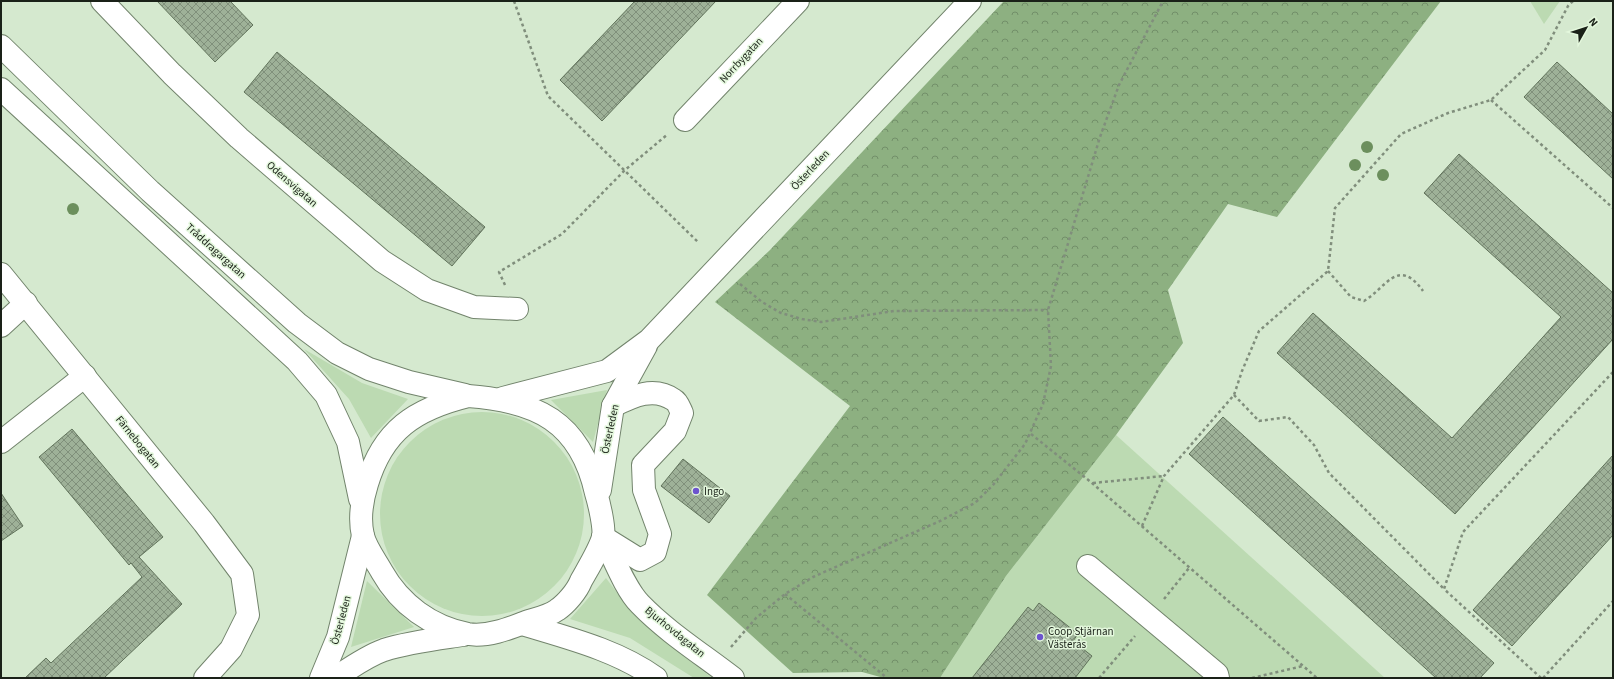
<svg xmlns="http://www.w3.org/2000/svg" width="1614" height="679" font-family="'Source Sans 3',sans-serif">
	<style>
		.green { fill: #bcdab2 }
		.forest { fill: url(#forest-crowns) }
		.building { fill: url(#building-cross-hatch); stroke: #61735b }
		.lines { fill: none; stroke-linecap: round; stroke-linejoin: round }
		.minor-casing { stroke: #72846c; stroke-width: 24 }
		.major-casing { stroke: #72846c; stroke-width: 24 }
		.path { stroke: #808e7c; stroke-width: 2.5; stroke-dasharray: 3 3; stroke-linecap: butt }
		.minor { stroke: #fff; stroke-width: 22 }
		.major { stroke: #fff; stroke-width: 22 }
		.tree { fill: #6c8f5d }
		.poi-dot { fill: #6d54ce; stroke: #e3f7dc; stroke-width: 1.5 }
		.labels { text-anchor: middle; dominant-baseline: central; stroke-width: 3; stroke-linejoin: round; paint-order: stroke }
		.street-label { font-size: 11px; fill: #1a2118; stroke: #e3f7dc }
		.poi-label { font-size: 11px; fill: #1a2118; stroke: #e3f7dc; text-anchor: start }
	</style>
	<defs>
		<pattern id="forest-crowns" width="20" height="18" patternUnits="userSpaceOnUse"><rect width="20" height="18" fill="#8db081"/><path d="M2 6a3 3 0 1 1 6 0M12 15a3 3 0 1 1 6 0" fill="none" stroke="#728f69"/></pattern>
		<pattern id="building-cross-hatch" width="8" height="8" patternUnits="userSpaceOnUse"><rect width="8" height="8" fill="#9eb198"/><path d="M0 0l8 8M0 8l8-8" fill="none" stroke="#80907b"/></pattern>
	</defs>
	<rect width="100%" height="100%" fill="#d5e9cf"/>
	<g class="green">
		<path d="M1530 1H1560L1544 24Z"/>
		<path d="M304 349 362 383 408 399 371 438 349 399Z"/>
		<path d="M607 390 593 442 551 400Z"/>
		<circle cx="482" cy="514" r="102"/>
		<path d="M1116 435 1385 678H940L1006 576Z"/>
		<path d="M606 578 627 606 682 655 712 678H694L630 638 570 619Z"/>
		<path d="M367 581 414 627 351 647Z"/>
	</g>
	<path class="forest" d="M1004 1H1441L1277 217 1228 204 1168 290 1183 343 1116 435 1006 576 940 678H884L862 672 793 673 707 595 850 406 715 302 770 250Z"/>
	<g class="building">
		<path d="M157 1H230L253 25 215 62Z"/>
		<path d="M635 1H716L602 121 560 80Z"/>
		<path d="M277 52 485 227 452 266 244 92Z"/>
		<path d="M1557 62 1613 114V179L1524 97Z"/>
		<path d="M1459 154 1613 293V339L1455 514 1277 353 1313 313 1452 438 1561 317 1424 193Z"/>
		<path d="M1223 417 1494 663 1480 678H1436L1189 454Z"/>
		<path d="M72 429 163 537 139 557 182 604 104 678H25L46 658 51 663 142 577 131 563 129 565 39 457Z"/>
		<path d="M1613 455V535L1512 646 1473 610Z"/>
		<path d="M683 459 730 496 709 523 661 486Z"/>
		<path d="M1 493 23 526 1 541Z"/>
		<path d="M1039 603 1078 634 1073 641 1092 656 1075 678H972L1028 607 1033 611Z"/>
	</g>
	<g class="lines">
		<defs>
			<g id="minor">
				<path d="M102 1 172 74 239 138 382 261 427 290 474 307 517 309"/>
				<path d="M685 120 798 1"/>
				<path d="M1 274 204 523 242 574 248 615 231 649 205 678"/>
				<path d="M1 326 26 303"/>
				<path d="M1 442 85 376"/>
				<path d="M603 537 640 560 655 552 660 534 644 490 643 465 675 431 682 413C680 409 678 402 674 400 654 386 633 396 613 406"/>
				<path d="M1088 566 1217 674 1218 678"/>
			</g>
			<g id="major">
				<path d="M1 46 150 191 297 323 337 353 369 369 409 382 465 395"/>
				<path d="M1 89 297 361 326 395 348 442 360 499"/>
				<path d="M468 396C536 401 580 421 596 493 599 503 605 528 603 537 600 549 587 570 581 581 577 591 566 604 557 610 549 616 535 619 526 622 508 629 487 637 468 634 431 627 400 604 382 572 376 561 366 548 363 536 359 519 362 500 367 484 383 430 415 409 468 396Z"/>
				<path d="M503 398 607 371 649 340 970 1"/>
				<path d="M600 490 613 406 646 346"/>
				<path d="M603 537C613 556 625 589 640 604 667 632 702 654 733 678"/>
				<path d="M522 624C568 638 617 650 656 678"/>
				<path d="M321 678 338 637 363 536"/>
				<path d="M335 678C350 668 367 656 384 650 409 642 436 639 463 635"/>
			</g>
		</defs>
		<use href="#minor" class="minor-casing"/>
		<use href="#major" class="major-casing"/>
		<g class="path">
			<path d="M514 1 548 96 698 242"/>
			<path d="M1491 100 1613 208"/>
			<path d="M1328 271 1351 297 1364 301C1386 288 1398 256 1423 291"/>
			<path d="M740 284 762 302 781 313 802 319 821 322 894 311 1048 310"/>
			<path d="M505 285 499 272 562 234 625 170 668 134"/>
			<path d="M1234 395 1259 421 1288 417 1314 445 1329 473 1444 589"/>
			<path d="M1031 434 1092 483 1317 678"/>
			<path d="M1093 483 1164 476"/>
			<path d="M1142 526 1164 476 1234 395 1242 371 1259 331 1328 271 1335 208 1401 134 1448 113 1491 100 1545 50 1568 6 1573 1"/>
			<path d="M785 594 887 678"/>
			<path d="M1164 599 1189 568"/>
			<path d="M731 647 756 618 785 594 813 577 940 521 975 503 993 485 1025 444 1043 404 1051 366 1048 310 1100 137 1119 85 1163 1"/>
			<path d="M1099 678 1135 636"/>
			<path d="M1252 678 1303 666"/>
			<path d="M1541 678 1444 589 1463 532 1613 372"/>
			<path d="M1543 678 1613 601"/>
		</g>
		<use href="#minor" class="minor"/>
		<use href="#major" class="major"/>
	</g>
	<g class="tree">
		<circle cx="1367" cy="147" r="6"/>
		<circle cx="1355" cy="165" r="6"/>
		<circle cx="1383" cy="175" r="6"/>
		<circle cx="73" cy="209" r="6"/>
	</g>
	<g class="poi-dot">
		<circle cx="696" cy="491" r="4"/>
		<circle cx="1040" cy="637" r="4"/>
	</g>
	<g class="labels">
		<g class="street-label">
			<text transform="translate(741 60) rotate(-47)">Norrbygatan</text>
			<text transform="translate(810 170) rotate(-47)">Österleden</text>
			<text transform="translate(292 184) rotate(41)">Odensvigatan</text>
			<text transform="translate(216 251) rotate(42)">Tråddragargatan</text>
			<text transform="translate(610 429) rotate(-78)">Österleden</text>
			<text transform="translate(138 442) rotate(51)">Färnebogatan</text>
			<text transform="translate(341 620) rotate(-75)">Österleden</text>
			<text transform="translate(675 632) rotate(39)">Bjurhovdagatan</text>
		</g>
		<g class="poi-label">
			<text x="704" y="491">Ingo</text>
			<text x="1048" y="631">Coop Stjärnan<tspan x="1048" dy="13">Västerås</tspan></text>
		</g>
	</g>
	<rect width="1614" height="679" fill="none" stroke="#1a2118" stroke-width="4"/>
	<g transform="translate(1586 28) rotate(51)" stroke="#e3f7dc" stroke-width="3" paint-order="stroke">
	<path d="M0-3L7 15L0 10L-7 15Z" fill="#1a2118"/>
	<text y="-6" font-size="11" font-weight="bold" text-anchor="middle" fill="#1a2118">N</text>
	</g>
</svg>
